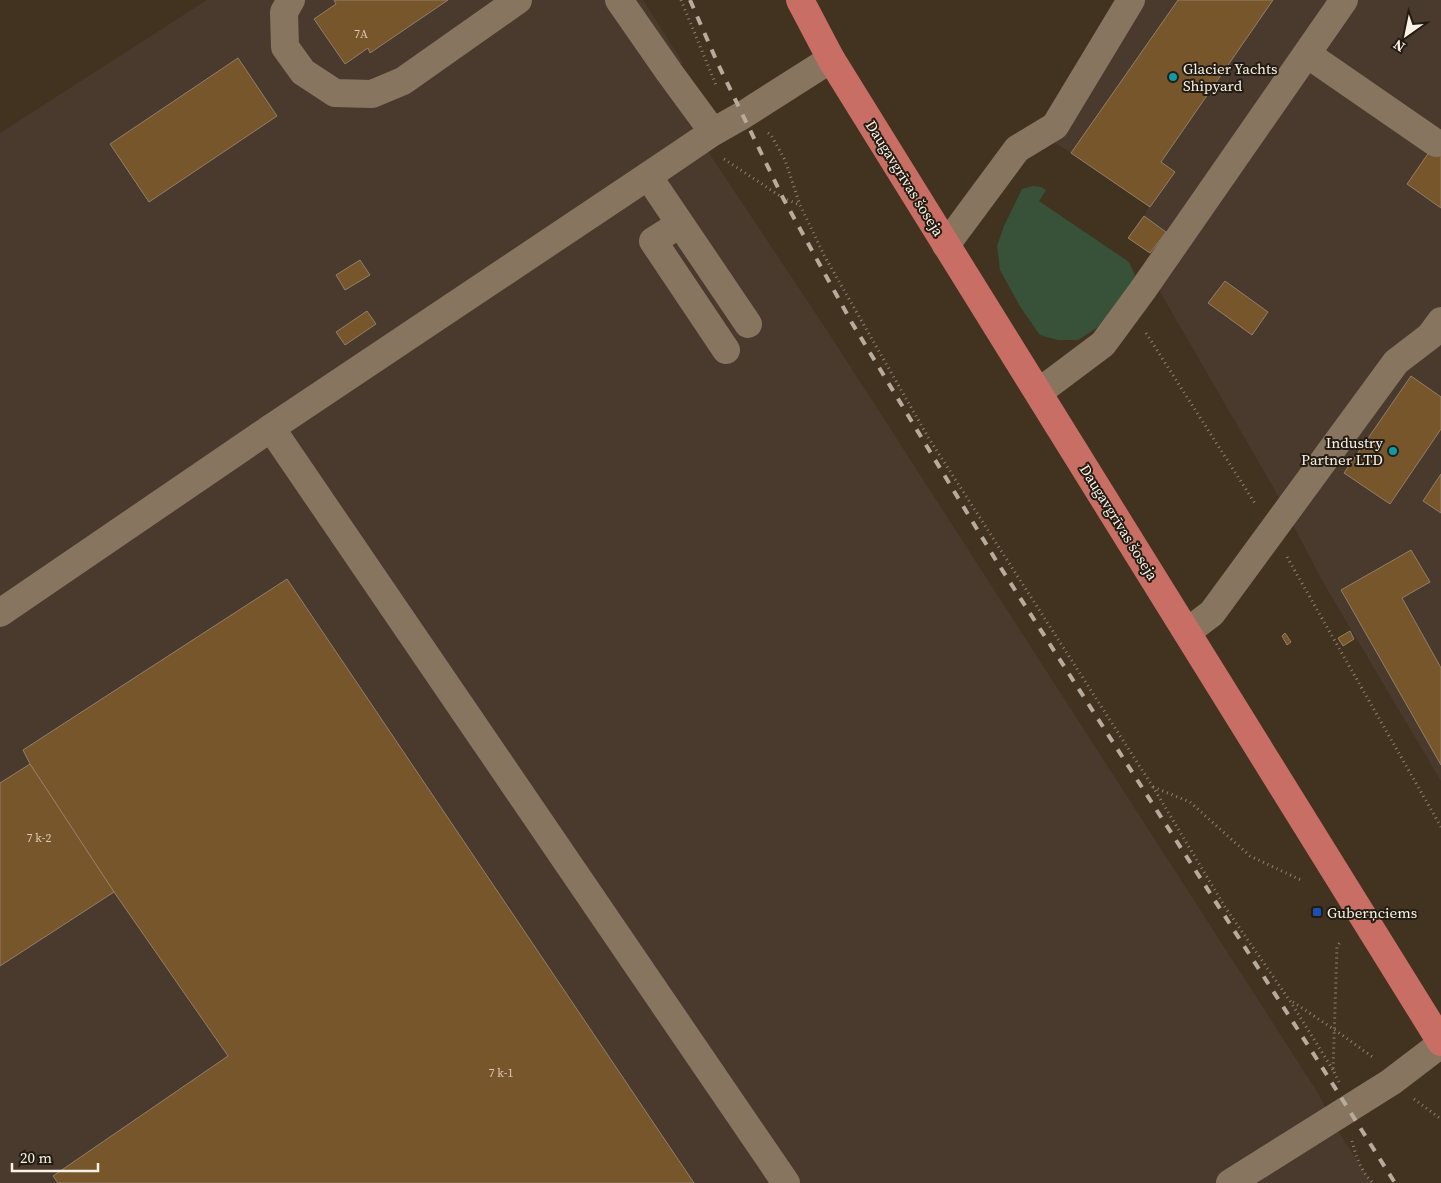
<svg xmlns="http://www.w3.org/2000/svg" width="1441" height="1183" font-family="'Source Serif 4',serif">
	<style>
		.industrial { fill: #4a3a2e }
		.green { fill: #385139 }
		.building { fill: #77562b; stroke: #917f69 }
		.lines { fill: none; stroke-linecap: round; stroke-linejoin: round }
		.path { stroke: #8f8272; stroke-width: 3; stroke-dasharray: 1 4; stroke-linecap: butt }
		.minor { stroke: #877560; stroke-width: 28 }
		.major { stroke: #c96e64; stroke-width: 28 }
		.rail { stroke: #b7ab9c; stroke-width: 4; stroke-dasharray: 9 9; stroke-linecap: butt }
		.culture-dot { fill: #0f9aa8; stroke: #231c13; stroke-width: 2 }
		.transit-dot { fill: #1a4fb4; stroke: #231c13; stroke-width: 2 }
		.labels { text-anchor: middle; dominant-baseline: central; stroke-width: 4; stroke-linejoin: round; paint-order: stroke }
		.number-label { font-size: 12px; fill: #dacab6 }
		.poi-label { font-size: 15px; fill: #fbf1e5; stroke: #231c13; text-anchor: start }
		.street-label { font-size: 15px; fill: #fbf1e5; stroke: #231c13 }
	</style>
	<rect width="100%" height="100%" fill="#423320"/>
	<g class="industrial">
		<path d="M207 0H643L683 63 659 78 828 332 1318 1093 1338 1131 1372 1183H0V133Z"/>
		<path d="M1119 0H1441V781L1323 582 1272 485 1159 290 1177 266 1152 250 1166 231 1144 216 1149 207 1071 153 1037 131Z"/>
	</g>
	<path class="green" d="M1033 186 1041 187 1046 190 1039 201 1129 262 1135 275 1131 284 1098 327 1078 340H1058L1040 335 1021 308 1000 270 997 246 1004 226 1022 189Z"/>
	<g class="building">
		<path d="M334 0H448L370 53 368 48 345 64 314 19 336 4Z"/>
		<path d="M1178 0H1273L1161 162 1175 172 1150 207 1071 153Z"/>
		<path d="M238 58 277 116 149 202 110 144Z"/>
		<path d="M1441 135V208L1407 184Z"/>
		<path d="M1144 216 1166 232 1150 253 1128 238Z"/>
		<path d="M360 260 370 275 345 290 336 275Z"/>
		<path d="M1225 281 1268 312 1252 335 1208 303Z"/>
		<path d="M367 311 376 324 345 345 336 332Z"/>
		<path d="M1411 376 1441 397V429L1390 504 1344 473Z"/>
		<path d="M1441 474V513L1423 501Z"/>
		<path d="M1411 550 1430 582 1402 598 1441 668V765L1341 590Z"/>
		<path d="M287 579 694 1183H58L53 1176 228 1056 114 892 30 764 23 750Z"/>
		<path d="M1350 631 1354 639 1343 646 1338 638Z"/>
		<path d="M1285 633 1291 642 1287 645 1282 636Z"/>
		<path d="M30 764 114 892 0 966V783Z"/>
	</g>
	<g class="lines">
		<g class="path">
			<path d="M681 0 716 85"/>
			<path d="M768 133 771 135 785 160 800 205 825 257 928 437 1153 787 1225 907 1290 1001 1333 1070"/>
			<path d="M724 159 783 198 800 205"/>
			<path d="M1146 333 1256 505"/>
			<path d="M1287 557 1441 827"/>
			<path d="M1153 787 1190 802 1250 856 1303 881"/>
			<path d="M1293 1002 1335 1030 1374 1058"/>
			<path d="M1339 1082 1333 1070 1337 947 1340 942"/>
			<path d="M1414 1099 1441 1119"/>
			<path d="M1352 1141C1356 1157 1361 1171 1373 1183"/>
		</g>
		<g class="minor">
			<path d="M291 0 284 12 285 47 303 72 335 93 372 94 403 81 518 0"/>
			<path d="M619 0 669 72 713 132"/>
			<path d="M1307 54 1436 143"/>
			<path d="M648 176 748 324"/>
			<path d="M680 224 653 241 726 350"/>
			<path d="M946 245 1017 149 1055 126 1131 0"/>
			<path d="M1039 392 1103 344 1142 291 1344 0"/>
			<path d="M271 428 786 1183"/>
			<path d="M0 613 271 428 648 176 713 132 743 115 831 59"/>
			<path d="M1187 632 1212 613 1396 362 1430 336 1441 321"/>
			<path d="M1230 1183 1391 1082 1441 1044"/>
		</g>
		<path class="major" d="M800 0 831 59 1441 1042"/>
		<path class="rail" d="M690 0 718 64 783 198 852 323 997 562 1320 1064 1395 1183"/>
	</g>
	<g class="culture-dot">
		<circle cx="1173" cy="77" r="5"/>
		<circle cx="1393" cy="451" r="5"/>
	</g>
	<rect class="transit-dot" x="1312" y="907" width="10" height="10" rx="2.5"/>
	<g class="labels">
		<g class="number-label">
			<text x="361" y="34">7A</text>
			<text x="39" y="838">7 k-2</text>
			<text x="501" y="1073">7 k-1</text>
		</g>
		<g class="poi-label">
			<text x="1183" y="68">Glacier Yachts<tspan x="1183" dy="17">Shipyard</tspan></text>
			<text x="1383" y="442" text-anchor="end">Industry<tspan x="1383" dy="17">Partner LTD</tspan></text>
			<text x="1327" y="912">Guberņciems</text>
		</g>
		<g class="street-label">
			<text transform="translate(905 178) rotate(58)">Daugavgrīvas šoseja</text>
			<text transform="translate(1119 522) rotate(58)">Daugavgrīvas šoseja</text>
		</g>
	</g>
	<g transform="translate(1406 35) rotate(213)" stroke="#231c13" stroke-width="4" paint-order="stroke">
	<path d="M0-4L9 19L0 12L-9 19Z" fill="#fbf1e5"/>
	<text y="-8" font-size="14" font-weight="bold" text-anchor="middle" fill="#fbf1e5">N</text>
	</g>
	<path d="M12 1163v8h86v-8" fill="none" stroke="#fbf1e5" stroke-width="2.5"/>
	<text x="20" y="1163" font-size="15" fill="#fbf1e5" stroke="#231c13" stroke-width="4" paint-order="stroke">20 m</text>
</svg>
